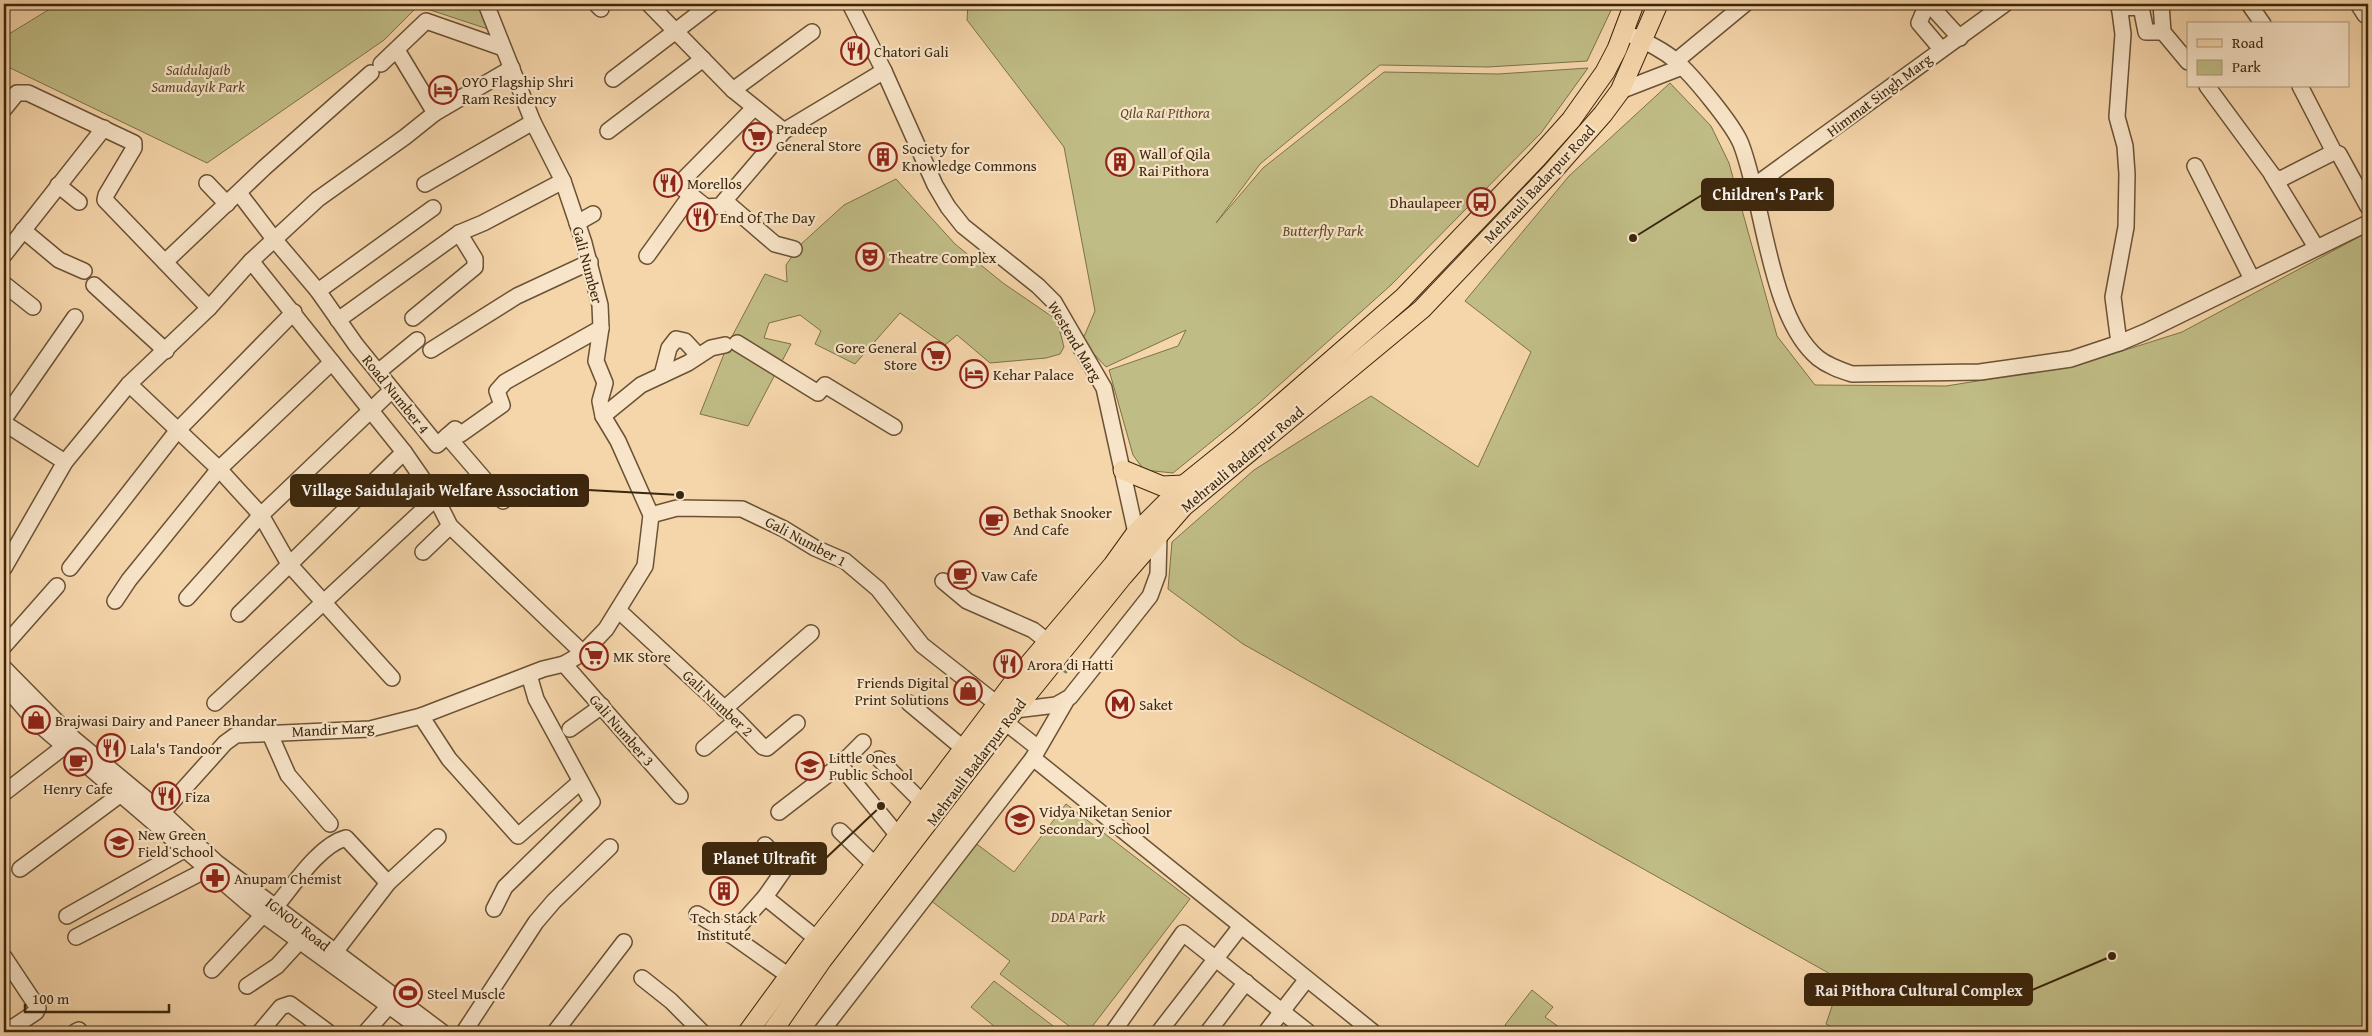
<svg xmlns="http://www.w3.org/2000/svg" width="2372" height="1036" font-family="'Gentium Book Plus',serif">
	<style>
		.green { fill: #c0bc85; stroke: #7e7148 }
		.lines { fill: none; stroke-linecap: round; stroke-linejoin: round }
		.stream { stroke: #767e6d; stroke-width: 3 }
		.minor-casing { stroke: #6a5234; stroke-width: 18 }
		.major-casing { stroke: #3c260c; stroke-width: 21 }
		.minor { stroke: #f8e4c8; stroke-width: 15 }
		.major { stroke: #f5d5aa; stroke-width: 19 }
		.labels { text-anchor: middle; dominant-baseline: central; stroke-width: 4.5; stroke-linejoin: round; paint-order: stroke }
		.poi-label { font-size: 15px; fill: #3c260c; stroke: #f8e4c8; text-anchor: start }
		.park-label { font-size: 15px; font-style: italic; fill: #5d4c2a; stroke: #f8e4c8 }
		.street-label { font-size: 15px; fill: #3c260c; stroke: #f8e4c8 }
		.leader { fill: none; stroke: #3c260c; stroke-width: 2 }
		.callout-dot { fill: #3c260c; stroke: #f8e4c8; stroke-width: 2 }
		.callout { fill: #3c260c; stroke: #3c260c; stroke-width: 2 }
		.callout-label { font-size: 16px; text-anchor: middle; font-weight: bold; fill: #fff }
	</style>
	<rect width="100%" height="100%" fill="#f5d5aa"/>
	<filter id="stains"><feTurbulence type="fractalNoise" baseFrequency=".004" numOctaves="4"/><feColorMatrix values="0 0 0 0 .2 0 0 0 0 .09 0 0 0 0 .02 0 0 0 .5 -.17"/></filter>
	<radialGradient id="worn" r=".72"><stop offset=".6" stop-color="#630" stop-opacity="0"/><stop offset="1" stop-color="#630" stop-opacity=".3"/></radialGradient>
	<g class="green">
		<path d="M58 4H479L488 29 418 6 384 40 207 163 4 65V37Z"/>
		<path d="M968 4H1614L1587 61 1488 67 1380 65 1260 164 1216 223 1263 168 1384 72 1498 74 1588 68 1541 133 1391 285 1258 404 1173 473 1144 470 1133 455 1109 370 1178 346 1186 330 1106 367 1082 341 1095 311 1064 147 967 20Z"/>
		<path d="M1670 83 1711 126 1729 163 1777 336 1815 385 1946 386 2078 365 2182 332 2368 232V1032H1841L1826 1024 1841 980 1243 644 1168 589 1172 542 1254 470 1371 396 1478 467 1531 352 1465 301 1569 176Z"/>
		<path d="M896 179 955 244 1003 283 1057 320 1064 347 1060 354 1046 358 990 363 957 335 945 345 900 313 855 364 815 344 821 331 800 315 769 323 764 338 791 344 748 426 700 414 728 344 765 274 787 282 786 265 800 245 844 205Z"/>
		<path d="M1066 804 1190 899 1088 1032H1077L1000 974 1010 961 930 900 974 842 1014 872Z"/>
		<path d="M994 981 1061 1032H1001L971 1007Z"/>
		<path d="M1532 990 1553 1007 1545 1017 1566 1032H1514L1505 1025Z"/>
	</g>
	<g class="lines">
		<path class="stream" d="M1059 667 1066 672"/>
		<defs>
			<g id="minor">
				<path d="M596 4 601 9"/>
				<path d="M649 4 733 90 784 131"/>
				<path d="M850 4 884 71 935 185 948 207 963 226 1038 286 1054 302 1104 388 1136 533"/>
				<path d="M1927 4 1919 23 1941 49"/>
				<path d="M1929 4 1960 38"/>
				<path d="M2119 4 2123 34 2117 117 2125 146 2127 174 2126 227 2113 297 2119 343"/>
				<path d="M2161 4 2163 32 2188 62"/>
				<path d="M2249 4 2263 24"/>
				<path d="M2358 4 2365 15 2368 13"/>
				<path d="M2119 8 2141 7 2146 32H2163"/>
				<path d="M1633 36C1648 43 1663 50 1676 61 1692 75 1733 124 1741 144 1764 203 1769 317 1818 358 1828 366 1840 370 1852 374L1980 372 2071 359 2119 343 2145 332 2368 223"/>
				<path d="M397 50 435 113"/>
				<path d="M1676 61 1745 4"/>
				<path d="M381 64 426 21 503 48"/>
				<path d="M613 79 711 4"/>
				<path d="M2207 86 2274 177 2281 179 2334 152"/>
				<path d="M2300 86 2334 152 2339 154 2368 207"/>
				<path d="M733 90 812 32"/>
				<path d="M1620 91 1682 67"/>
				<path d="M754 108 678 185 706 207 720 206 784 131 884 71"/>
				<path d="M4 109 17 93H28L134 143V148L106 195 105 200 209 308"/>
				<path d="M608 131 703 59"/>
				<path d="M2195 166 2252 279"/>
				<path d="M2272 175 2316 247"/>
				<path d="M207 183 227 204"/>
				<path d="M425 184 533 122"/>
				<path d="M58 185 79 202"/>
				<path d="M1754 186 2005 4"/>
				<path d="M239 193 274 239 318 291 356 345 437 445 455 429 461 434 502 405 497 391 505 382 601 328"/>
				<path d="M725 201 775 244 794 249"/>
				<path d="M577 223 593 214"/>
				<path d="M23 230 59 260 84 271"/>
				<path d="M4 255 104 128"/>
				<path d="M647 256 691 195"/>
				<path d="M251 261 404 452 436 498 450 526 583 653"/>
				<path d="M165 262 264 168 371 73"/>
				<path d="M4 284 33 307"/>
				<path d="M94 285 166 351"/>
				<path d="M318 291 433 208"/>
				<path d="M413 318 475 267V259L459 233"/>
				<path d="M338 320 459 233 483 223 563 181"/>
				<path d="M737 343 818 393 825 385 894 427"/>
				<path d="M431 350 517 296 590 262"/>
				<path d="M378 372 417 340"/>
				<path d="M662 375 669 348 676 339 685 341 698 355"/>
				<path d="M129 384 219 469 261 515 289 564 392 678"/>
				<path d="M603 416 641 385 688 363 711 348 725 345"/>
				<path d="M4 419 75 317"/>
				<path d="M4 423 65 462"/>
				<path d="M447 436 503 501"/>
				<path d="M651 515 677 508 742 509 784 529 815 548 845 561 878 589 922 645 997 704"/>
				<path d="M423 552 450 526"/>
				<path d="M4 568 65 462 129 384 209 308 251 261 318 199 405 137 435 113 512 68"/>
				<path d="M70 568 177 431 294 312"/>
				<path d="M943 581 967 601 1033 630 1047 641"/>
				<path d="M187 598 261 515 392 390"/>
				<path d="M115 601 129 580 219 469 332 362"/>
				<path d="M618 610 737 720 763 747 767 748 797 723"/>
				<path d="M239 614 404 452"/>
				<path d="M4 646 57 586"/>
				<path d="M564 664 680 796"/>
				<path d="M4 668 74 739 163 813 217 863 442 1032"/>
				<path d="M4 685 35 721 251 906 425 1032"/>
				<path d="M215 703 436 498"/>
				<path d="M909 703 964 749"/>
				<path d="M724 709 811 633"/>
				<path d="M1015 710 1056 705 1070 697 1150 596 1158 574 1159 535"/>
				<path d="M421 716 449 759 518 836 580 782"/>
				<path d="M1005 722 1038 748"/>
				<path d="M570 729 602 706"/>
				<path d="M269 732 288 775 330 824"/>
				<path d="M704 748 737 720"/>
				<path d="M1033 758 1373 1032"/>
				<path d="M879 759 923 803"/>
				<path d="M840 765 905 844"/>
				<path d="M4 793 70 742"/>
				<path d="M779 812 840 765 863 742"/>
				<path d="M154 822 225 743 236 735 370 729 421 716 543 669 564 664 583 653 606 629 645 566 651 515 618 441 603 416 600 401 605 383 596 361 601 328 600 305 584 243 563 181 533 122 486 4"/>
				<path d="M840 831 876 866"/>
				<path d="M765 845 786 867 765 897 817 939"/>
				<path d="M20 869 129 788"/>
				<path d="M765 897 731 935 789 976"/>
				<path d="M276 906C293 886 319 845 346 838L388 883"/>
				<path d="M494 909 505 887 592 802 536 699 529 675"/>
				<path d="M697 914 731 935"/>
				<path d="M67 916 184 850"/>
				<path d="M76 937 208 869"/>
				<path d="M335 952 388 883 438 837"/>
				<path d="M4 957 38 1008 36 1012 6 1032"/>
				<path d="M212 970 262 916"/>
				<path d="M642 978 671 1001 702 1032"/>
				<path d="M247 986 277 966 299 942"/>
				<path d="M75 1032 79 1030"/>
				<path d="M260 1032 281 1007 290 1004 328 1032"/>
				<path d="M366 1032 394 1000"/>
				<path d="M464 1032 536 922 554 901 610 847"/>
				<path d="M555 1032 624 942"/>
				<path d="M821 1032 1033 758 1066 701"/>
				<path d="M1113 1032 1183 933 1308 1032"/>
				<path d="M1159 1032 1241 926"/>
				<path d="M1208 1032 1246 982"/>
				<path d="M1266 1032 1307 979"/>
			</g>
			<g id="major">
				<path d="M1123 470 1162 486 1184 485"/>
				<path d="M748 1032 808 950 882 857 1013 683 1113 565 1136 533 1184 485 1241 439 1403 298 1537 158 1571 120 1605 72 1617 49 1634 4"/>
				<path d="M772 1032 822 960 1005 722 1123 576 1183 507 1422 309 1552 172 1603 114 1620 91 1658 4"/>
			</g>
		</defs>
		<use href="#minor" class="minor-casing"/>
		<use href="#major" class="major-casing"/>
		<use href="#minor" class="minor"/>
		<use href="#major" class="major"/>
	</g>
	<defs>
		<symbol id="restaurant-ring" viewBox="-11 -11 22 22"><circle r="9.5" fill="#f8e4c8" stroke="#8f2418" stroke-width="1.5"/><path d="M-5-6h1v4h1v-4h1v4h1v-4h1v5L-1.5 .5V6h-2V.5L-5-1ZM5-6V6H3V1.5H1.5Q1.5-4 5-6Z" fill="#8f2418"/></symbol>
		<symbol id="hotel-ring" viewBox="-11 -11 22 22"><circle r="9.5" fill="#f8e4c8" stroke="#8f2418" stroke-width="1.5"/><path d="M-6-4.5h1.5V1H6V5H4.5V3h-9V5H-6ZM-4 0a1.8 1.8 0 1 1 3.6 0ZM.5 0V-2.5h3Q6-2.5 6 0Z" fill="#8f2418"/></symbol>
		<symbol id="supermarket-ring" viewBox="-11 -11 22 22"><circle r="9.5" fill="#f8e4c8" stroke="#8f2418" stroke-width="1.5"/><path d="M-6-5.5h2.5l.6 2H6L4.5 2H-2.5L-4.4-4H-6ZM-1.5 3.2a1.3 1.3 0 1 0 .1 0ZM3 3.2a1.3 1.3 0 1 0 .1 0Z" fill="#8f2418"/></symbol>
		<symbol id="building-ring" viewBox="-11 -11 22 22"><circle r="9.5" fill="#f8e4c8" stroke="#8f2418" stroke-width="1.5"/><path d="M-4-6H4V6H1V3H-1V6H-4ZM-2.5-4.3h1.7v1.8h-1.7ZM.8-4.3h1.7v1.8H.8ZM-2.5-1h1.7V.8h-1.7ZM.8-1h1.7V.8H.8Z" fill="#8f2418"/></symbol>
		<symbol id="bus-ring" viewBox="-11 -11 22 22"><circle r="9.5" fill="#f8e4c8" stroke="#8f2418" stroke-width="1.5"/><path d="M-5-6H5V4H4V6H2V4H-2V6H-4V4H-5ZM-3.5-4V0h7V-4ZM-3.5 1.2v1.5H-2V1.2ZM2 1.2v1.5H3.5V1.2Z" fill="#8f2418"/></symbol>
		<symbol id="theatre-ring" viewBox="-11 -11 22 22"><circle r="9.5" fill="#f8e4c8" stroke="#8f2418" stroke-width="1.5"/><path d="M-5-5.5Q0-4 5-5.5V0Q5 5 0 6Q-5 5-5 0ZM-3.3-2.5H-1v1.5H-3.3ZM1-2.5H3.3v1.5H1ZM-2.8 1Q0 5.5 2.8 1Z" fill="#8f2418"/></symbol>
		<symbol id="cafe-ring" viewBox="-11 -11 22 22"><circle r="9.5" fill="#f8e4c8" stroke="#8f2418" stroke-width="1.5"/><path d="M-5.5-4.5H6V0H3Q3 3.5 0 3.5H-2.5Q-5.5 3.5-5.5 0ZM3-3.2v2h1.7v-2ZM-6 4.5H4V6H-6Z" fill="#8f2418"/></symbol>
		<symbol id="shop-ring" viewBox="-11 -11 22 22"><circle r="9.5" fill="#f8e4c8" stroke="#8f2418" stroke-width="1.5"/><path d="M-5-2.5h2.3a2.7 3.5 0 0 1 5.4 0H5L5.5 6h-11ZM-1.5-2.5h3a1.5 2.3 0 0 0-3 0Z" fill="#8f2418"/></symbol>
		<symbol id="metro-ring" viewBox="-11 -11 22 22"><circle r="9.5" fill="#f8e4c8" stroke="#8f2418" stroke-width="1.5"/><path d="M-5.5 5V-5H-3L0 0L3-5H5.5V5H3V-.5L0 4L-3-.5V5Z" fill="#8f2418"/></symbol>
		<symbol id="school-ring" viewBox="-11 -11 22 22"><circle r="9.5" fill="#f8e4c8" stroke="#8f2418" stroke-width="1.5"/><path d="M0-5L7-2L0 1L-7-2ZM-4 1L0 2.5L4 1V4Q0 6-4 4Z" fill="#8f2418"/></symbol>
		<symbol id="pharmacy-ring" viewBox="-11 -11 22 22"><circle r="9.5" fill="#f8e4c8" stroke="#8f2418" stroke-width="1.5"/><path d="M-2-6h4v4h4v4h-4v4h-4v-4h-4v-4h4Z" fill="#8f2418"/></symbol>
		<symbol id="stadium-ring" viewBox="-11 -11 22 22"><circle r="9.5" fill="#f8e4c8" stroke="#8f2418" stroke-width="1.5"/><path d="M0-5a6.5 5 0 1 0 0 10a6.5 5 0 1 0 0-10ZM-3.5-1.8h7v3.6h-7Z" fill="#8f2418"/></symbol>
	</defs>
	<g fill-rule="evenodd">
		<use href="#restaurant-ring" x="839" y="35" width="32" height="32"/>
		<use href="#hotel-ring" x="427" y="74" width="32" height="32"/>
		<use href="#supermarket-ring" x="741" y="121" width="32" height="32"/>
		<use href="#building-ring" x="867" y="141" width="32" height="32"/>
		<use href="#building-ring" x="1104" y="146" width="32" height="32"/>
		<use href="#restaurant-ring" x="652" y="167" width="32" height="32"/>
		<use href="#bus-ring" x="1465" y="186" width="32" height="32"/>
		<use href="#restaurant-ring" x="685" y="201" width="32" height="32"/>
		<use href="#theatre-ring" x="854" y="241" width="32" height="32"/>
		<use href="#supermarket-ring" x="920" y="340" width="32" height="32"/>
		<use href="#hotel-ring" x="958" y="358" width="32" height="32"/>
		<use href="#cafe-ring" x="978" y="505" width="32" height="32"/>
		<use href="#cafe-ring" x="946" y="559" width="32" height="32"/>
		<use href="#supermarket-ring" x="578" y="640" width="32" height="32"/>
		<use href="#restaurant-ring" x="992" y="648" width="32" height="32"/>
		<use href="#shop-ring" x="952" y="675" width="32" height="32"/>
		<use href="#metro-ring" x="1104" y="688" width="32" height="32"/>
		<use href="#shop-ring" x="20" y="704" width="32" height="32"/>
		<use href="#restaurant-ring" x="95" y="732" width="32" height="32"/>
		<use href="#cafe-ring" x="62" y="746" width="32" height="32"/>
		<use href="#school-ring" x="794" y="750" width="32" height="32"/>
		<use href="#restaurant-ring" x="150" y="780" width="32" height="32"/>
		<use href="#school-ring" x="1004" y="804" width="32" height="32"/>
		<use href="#school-ring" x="103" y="827" width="32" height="32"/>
		<use href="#pharmacy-ring" x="199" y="862" width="32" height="32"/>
		<use href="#building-ring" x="708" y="875" width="32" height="32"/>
		<use href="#stadium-ring" x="392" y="977" width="32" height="32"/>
	</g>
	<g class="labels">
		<g class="poi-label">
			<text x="874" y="51">Chatori Gali</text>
			<text x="462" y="81">OYO Flagship Shri<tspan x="462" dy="17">Ram Residency</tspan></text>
			<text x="776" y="128">Pradeep<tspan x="776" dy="17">General Store</tspan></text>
			<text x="902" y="148">Society for<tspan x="902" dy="17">Knowledge Commons</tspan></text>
			<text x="1139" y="153">Wall of Qila<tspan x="1139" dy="17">Rai Pithora</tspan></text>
			<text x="687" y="183">Morellos</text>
			<text x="1462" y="202" text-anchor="end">Dhaulapeer</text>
			<text x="720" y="217">End Of The Day</text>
			<text x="889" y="257">Theatre Complex</text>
			<text x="917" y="347" text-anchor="end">Gore General<tspan x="917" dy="17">Store</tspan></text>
			<text x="993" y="374">Kehar Palace</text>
			<text x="1013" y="512">Bethak Snooker<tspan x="1013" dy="17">And Cafe</tspan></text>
			<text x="981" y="575">Vaw Cafe</text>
			<text x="613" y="656">MK Store</text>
			<text x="1027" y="664">Arora di Hatti</text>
			<text x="949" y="682" text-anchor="end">Friends Digital<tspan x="949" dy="17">Print Solutions</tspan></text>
			<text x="1139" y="704">Saket</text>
			<text x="55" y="720">Brajwasi Dairy and Paneer Bhandar</text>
			<text x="130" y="748">Lala's Tandoor</text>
			<text x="829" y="757">Little Ones<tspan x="829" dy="17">Public School</tspan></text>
			<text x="78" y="788" text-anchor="middle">Henry Cafe</text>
			<text x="185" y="796">Fiza</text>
			<text x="1039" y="811">Vidya Niketan Senior<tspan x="1039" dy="17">Secondary School</tspan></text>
			<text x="138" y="834">New Green<tspan x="138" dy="17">Field School</tspan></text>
			<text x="234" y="878">Anupam Chemist</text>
			<text x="724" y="917" text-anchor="middle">Tech Stack<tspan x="724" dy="17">Institute</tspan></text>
			<text x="427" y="993">Steel Muscle</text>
		</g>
		<g class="park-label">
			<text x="198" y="69">Saidulajaib<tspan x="198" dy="17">Samudayik Park</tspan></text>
			<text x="1165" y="112">Qila Rai Pithora</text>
			<text x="1323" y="230">Butterfly Park</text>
			<text x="1078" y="916">DDA Park</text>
		</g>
		<g class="street-label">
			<text transform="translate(1879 95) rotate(-37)">Himmat Singh Marg</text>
			<text transform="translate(1539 184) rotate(-47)">Mehrauli Badarpur Road</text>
			<text transform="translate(588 265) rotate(75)">Gali Number</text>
			<text transform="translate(1075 341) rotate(59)">Westend Marg</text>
			<text transform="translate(396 394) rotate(51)">Road Number 4</text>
			<text transform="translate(1242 459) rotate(-40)">Mehrauli Badarpur Road</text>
			<text transform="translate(806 541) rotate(28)">Gali Number 1</text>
			<text transform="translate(718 703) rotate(43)">Gali Number 2</text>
			<text transform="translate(333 729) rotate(-3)">Mandir Marg</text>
			<text transform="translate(622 730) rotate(49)">Gali Number 3</text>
			<text transform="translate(976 762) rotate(-53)">Mehrauli Badarpur Road</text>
			<text transform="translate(298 924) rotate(38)">IGNOU Road</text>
		</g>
	</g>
	<path class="leader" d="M1633 238L1702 195M680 495L588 490M881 806L826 858M2112 956L2032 990"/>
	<g class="callout-dot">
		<circle cx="1633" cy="238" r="5"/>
		<circle cx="680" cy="495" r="5"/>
		<circle cx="881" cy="806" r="5"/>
		<circle cx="2112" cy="956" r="5"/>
	</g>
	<g class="callout">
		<rect x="1702" y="179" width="131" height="31" rx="5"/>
		<rect x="291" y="475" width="297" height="31" rx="5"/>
		<rect x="703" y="843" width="123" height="31" rx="5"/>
		<rect x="1805" y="974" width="227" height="31" rx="5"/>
	</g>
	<g class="callout-label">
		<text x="1768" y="200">Children's Park</text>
		<text x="440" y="496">Village Saidulajaib Welfare Association</text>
		<text x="765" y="864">Planet Ultrafit</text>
		<text x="1919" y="996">Rai Pithora Cultural Complex</text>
	</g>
	<rect width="2372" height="1036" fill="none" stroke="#f5d5aa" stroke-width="20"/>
	<rect x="5" y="5" width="2362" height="1026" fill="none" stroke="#3c260c" stroke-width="2.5"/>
	<rect x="10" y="10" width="2352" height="1016" fill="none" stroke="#3c260c"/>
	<rect x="2187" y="22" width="162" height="65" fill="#f8e4c8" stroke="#ad987d"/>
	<rect x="2197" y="39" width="25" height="8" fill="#f5d5aa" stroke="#ad987d"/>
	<text x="2232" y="48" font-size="15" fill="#3c260c">Road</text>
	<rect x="2197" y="60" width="25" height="15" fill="#c0bc85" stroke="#ad987d"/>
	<text x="2232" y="72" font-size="15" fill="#3c260c">Park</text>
	<path d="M25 1004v8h144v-8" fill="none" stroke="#3c260c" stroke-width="2.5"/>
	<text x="32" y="1004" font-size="15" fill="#3c260c" stroke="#f8e4c8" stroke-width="4" paint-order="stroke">100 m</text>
	<rect width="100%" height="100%" filter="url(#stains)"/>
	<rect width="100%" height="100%" fill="url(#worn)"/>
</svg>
